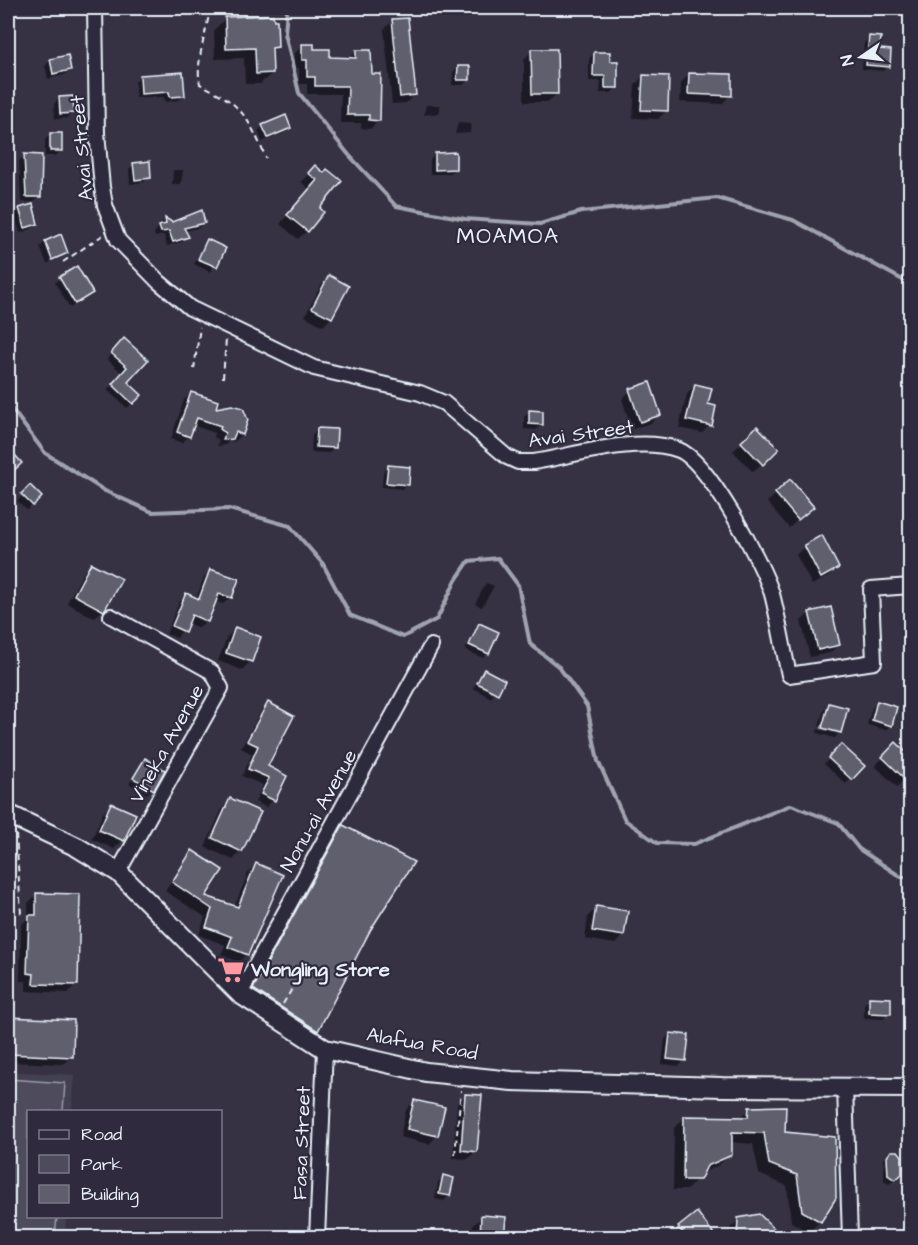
<svg xmlns="http://www.w3.org/2000/svg" width="918" height="1245" font-family="'Architects Daughter',sans-serif">
	<style>
		.built { fill: #433f51 }
		.green { fill: #4d4b5c; stroke: #9a9eaa; stroke-width: 1.5 }
		.shadow { fill: #0007 }
		.lines { fill: none; stroke-linecap: round; stroke-linejoin: round }
		.stream { stroke: #a0a4af; stroke-width: 4 }
		.building { fill: #605e6e; stroke: #e8f1f8; stroke-width: 1.5 }
		.street-casing { stroke: #e8f1f8; stroke-width: 18 }
		.secondary-casing { stroke: #e8f1f8; stroke-width: 22 }
		.path { stroke: #e8f1f8; stroke-width: 2; stroke-dasharray: 6 4.5; stroke-linecap: butt }
		.street { stroke: #2f2a3d; stroke-width: 14 }
		.secondary { stroke: #2f2a3d; stroke-width: 18 }
		.labels { text-anchor: middle; dominant-baseline: central; stroke-width: 4.5; stroke-linejoin: round; paint-order: stroke }
		.street-label { font-size: 20px; fill: #e8f1f8; stroke: #2f2a3d }
		.poi-label { font-size: 20px; font-weight: bold; fill: #e8f1f8; stroke: #2f2a3d; text-anchor: start }
		.quarter-label { font-size: 22px; letter-spacing: 1.5px; fill: #e8f1f8; stroke: #2f2a3d }
	</style>
	<rect width="100%" height="100%" fill="#363244"/>
	<filter id="ink" filterUnits="userSpaceOnUse"><feTurbulence type="fractalNoise" baseFrequency=".0167" numOctaves="2"/><feDisplacementMap in="SourceGraphic" scale="12" xChannelSelector="R" yChannelSelector="G"/><feConvolveMatrix kernelMatrix="1 2 1 2 8 2 1 2 1" color-interpolation-filters="sRGB"/></filter>
	<g filter="url(#ink)">
		<path class="built" d="M8 1071 75 1075 72 1111 28 1112V1216L66 1217 65 1237H8Z"/>
		<path class="green" d="M8 1079 65 1083 63 1111 28 1112V1216L57 1217 55 1237H8Z"/>
		<g class="shadow">
			<path d="M226 18 277 47 271 52 272 73 260 84H245L244 58 215 59 214 30Z"/>
			<path d="M393 21 414 95 406 103 392 104 384 29Z"/>
			<path d="M870 37 888 66 883 71 862 69 864 43Z"/>
			<path d="M303 46 329 58 349 59 357 51 371 75 379 120 370 129 361 128V123H340L341 94H307V84H299V68H294V54Z"/>
			<path d="M532 51 557 94 548 102H524V59Z"/>
			<path d="M594 53 608 62 616 88 611 93H600L601 81H589V59Z"/>
			<path d="M50 61 69 70 64 75 48 79 45 66Z"/>
			<path d="M458 67 468 80 463 85H452L453 72Z"/>
			<path d="M689 74 730 95 722 104 680 102 681 83Z"/>
			<path d="M643 76 666 111 658 119 633 118 635 85Z"/>
			<path d="M140 77 184 95 178 100 165 102 164 97 136 98 135 82Z"/>
			<path d="M59 98 73 112 67 118 55 119 54 104Z"/>
			<path d="M426 105H440V113L424 115Z"/>
			<path d="M458 123 471 124 470 133 455 134Z"/>
			<path d="M263 126 289 128 284 133 262 142 258 131Z"/>
			<path d="M51 134 61 151 55 156H45V140Z"/>
			<path d="M435 154 455 168 449 174H430V160Z"/>
			<path d="M24 156 39 197 34 202H21L19 161Z"/>
			<path d="M134 164 150 177 144 182 130 184 129 169Z"/>
			<path d="M315 167 324 174 318 209 307 231 298 239 280 224 309 189 301 182Z"/>
			<path d="M173 170H183L181 184H172Z"/>
			<path d="M20 209 37 224 31 229 20 233 15 215Z"/>
			<path d="M165 220 172 223H204L198 228 184 231 188 236 182 242 167 246 164 235 155 237 154 233Z"/>
			<path d="M208 240 224 248 210 272 194 264Z"/>
			<path d="M45 242 67 253 47 264 40 247Z"/>
			<path d="M329 277 331 318 323 326 305 316 321 285Z"/>
			<path d="M60 278 91 293 70 308 55 283Z"/>
			<path d="M119 345 146 360 126 382 140 395 127 408 107 390 123 374 107 359Z"/>
			<path d="M695 385 707 405 710 425 702 433 679 428 687 394Z"/>
			<path d="M630 391 660 414 651 423 632 429 622 399Z"/>
			<path d="M191 393 214 410 246 420 241 435 234 442 230 440 225 445 217 446 219 440 214 437 215 433 192 425 189 436 182 443 171 439 184 400Z"/>
			<path d="M530 412 541 425 536 430 524 429V417Z"/>
			<path d="M757 428 777 449 753 472 733 451Z"/>
			<path d="M317 429 334 448 329 453 311 452 312 435Z"/>
			<path d="M388 466 407 484 402 489 382 487 383 472Z"/>
			<path d="M790 482 803 515 789 528 767 502Z"/>
			<path d="M30 487 40 497 27 510 17 501Z"/>
			<path d="M805 546 837 568 829 576 812 585 796 555Z"/>
			<path d="M91 564 103 610 94 618 67 603 83 573Z"/>
			<path d="M211 570 231 597 223 604 214 601 206 621 199 628 187 623 177 638 166 634 179 602 186 595 196 599 204 577Z"/>
			<path d="M486 583 494 586 482 607 475 604Z"/>
			<path d="M810 613 838 645 830 653 810 657 801 621Z"/>
			<path d="M479 625 488 653 483 658 465 650Z"/>
			<path d="M235 629 251 661 242 670 218 661 227 637Z"/>
			<path d="M484 671 503 681 491 698 473 688Z"/>
			<path d="M877 703 891 725 886 730 867 725 872 708Z"/>
			<path d="M268 704 266 767 285 777 273 800 266 807 255 802 263 785 242 776 252 754 241 748 261 711Z"/>
			<path d="M829 704 840 733 838 734V731L819 726 824 710Z"/>
			<path d="M818 729 838 734 835 738 817 733Z"/>
			<path d="M896 744 910 758V773L897 787 875 766Z"/>
			<path d="M841 746 863 766 846 784 824 764Z"/>
			<path d="M145 760 152 789 147 794 129 784Z"/>
			<path d="M230 800 241 851 233 860 205 847 222 809Z"/>
			<path d="M112 805 123 840 114 849 92 839 103 813Z"/>
			<path d="M343 827 370 928 317 1030 306 1042 243 1001 332 838Z"/>
			<path d="M192 852 204 897 234 908 248 873 256 865 247 954 239 962 221 955 225 945 199 935 205 917 165 891Z"/>
			<path d="M37 894 76 984 68 993 26 991V981H20L21 925 28 918V903Z"/>
			<path d="M597 908 623 936 615 944 585 939 588 916Z"/>
			<path d="M870 999 889 1013 884 1019 864 1018V1004Z"/>
			<path d="M8 1018 73 1021 72 1056 63 1064 8 1062Z"/>
			<path d="M670 1034 684 1061 679 1066 662 1064 665 1039Z"/>
			<path d="M466 1095 476 1151 468 1159 453 1158 457 1104Z"/>
			<path d="M414 1101 437 1136 429 1144 400 1137 406 1110Z"/>
			<path d="M750 1109 784 1134 820 1221 809 1232 791 1222 787 1186 759 1174 753 1144 730 1142V1154L719 1165 702 1173 687 1190H673L674 1128 685 1117 740 1118Z"/>
			<path d="M889 1154 895 1180 889 1184 884 1181V1159Z"/>
			<path d="M444 1177 449 1196 444 1201 435 1199 438 1182Z"/>
			<path d="M482 1217 503 1238H472L473 1225Z"/>
			<path d="M739 1220 778 1238H730V1228Z"/>
			<path d="M679 1228 713 1238H672Z"/>
		</g>
		<g class="lines">
			<g class="stream">
				<path d="M287 8 285 33 299 93 349 155 396 206 465 219 540 224 581 212 717 198 793 220 910 284"/>
				<path d="M8 404 45 453 105 491 152 512 229 509 290 526 323 564 350 615 403 637 437 619 456 580 469 561 498 558 518 585 530 644 559 667 587 706 598 761 625 820 657 843 694 844 791 805 838 823 859 849 901 877H910"/>
			</g>
		</g>
		<g class="building">
			<path d="M273 15 274 20H277L278 47 272 48 273 73 256 74 255 48 226 49 225 17Z"/>
			<path d="M408 18 416 95 400 97 392 19Z"/>
			<path d="M869 36 881 37 880 49 891 50 890 67 866 65Z"/>
			<path d="M302 44H314V49H330V57L356 58V50H371L372 74H381L380 121 369 120V115H347L348 86H315V77H307V60H302Z"/>
			<path d="M531 49H557L558 94H532Z"/>
			<path d="M594 52H610V61H618V88H605V76H593Z"/>
			<path d="M68 55 71 70 53 74 50 59Z"/>
			<path d="M458 66H470V80H457Z"/>
			<path d="M183 72 185 96 170 97 169 92 141 94 140 75Z"/>
			<path d="M689 73 732 74V96L688 94Z"/>
			<path d="M643 75 669 76 668 111 641 110Z"/>
			<path d="M73 96 74 113 60 114 59 97Z"/>
			<path d="M286 115 291 128 268 138 262 125Z"/>
			<rect x="50" y="133" width="12" height="18"/>
			<path d="M456 152V169L435 170V153Z"/>
			<path d="M24 154 42 155 41 197H26Z"/>
			<path d="M150 161 151 178 135 180 133 163Z"/>
			<path d="M315 165 324 173 327 169 342 181 320 208 324 212 308 232 287 215 317 180 308 173Z"/>
			<path d="M33 204 38 224 25 228 19 208Z"/>
			<path d="M202 210 205 223 184 228 189 237 173 242 169 231 161 232 159 226 166 224 165 218 172 222Z"/>
			<path d="M61 234 68 253 52 260 45 241Z"/>
			<path d="M207 239 226 248 217 267 198 259Z"/>
			<path d="M77 266 93 293 75 304 59 277Z"/>
			<path d="M329 275 349 286 332 318 312 308Z"/>
			<path d="M124 338 148 360 128 382 142 395 133 404 112 384 127 367 111 353Z"/>
			<path d="M650 382 661 415 640 422 629 389Z"/>
			<path d="M695 384 712 388 708 404 716 406 712 426 686 420Z"/>
			<path d="M191 392 218 401 216 408 232 405 243 408 248 420 243 435 236 432 233 439 223 440 225 433 220 429 221 426 197 418 190 437 177 432Z"/>
			<path d="M529 410 543 411V425L529 424Z"/>
			<path d="M757 426 779 449 763 465 741 442Z"/>
			<path d="M317 428 337 429 336 448 316 447Z"/>
			<path d="M8 447 22 463 8 476Z"/>
			<path d="M388 465 410 467 409 485 386 483Z"/>
			<path d="M790 479 814 507 798 520 775 493Z"/>
			<path d="M30 485 42 497 33 506 21 494Z"/>
			<path d="M822 535 839 568 821 578 804 545Z"/>
			<path d="M91 563 122 579 104 611 74 595Z"/>
			<path d="M210 569 239 579 232 598 219 594 208 622 192 615 185 632 172 626 186 593 199 599Z"/>
			<path d="M831 607 840 645 818 650 809 612Z"/>
			<path d="M479 623 499 632 489 654 469 645Z"/>
			<path d="M235 627 261 637 252 662 226 653Z"/>
			<path d="M484 669 505 680 498 694 477 683Z"/>
			<path d="M877 701 897 707 892 726 872 720Z"/>
			<path d="M268 702 294 716 268 766 287 776 275 801 261 794 269 778 248 769 258 746 247 741Z"/>
			<path d="M829 703 848 708 841 733 822 728Z"/>
			<path d="M896 742 910 756V775L906 780 882 757Z"/>
			<path d="M841 744 865 766 852 780 828 758Z"/>
			<path d="M145 758 165 770 154 790 133 778Z"/>
			<path d="M230 798 261 812 242 852 212 838Z"/>
			<path d="M111 803 136 814 124 841 99 830Z"/>
			<path d="M343 825 414 862 371 929 318 1031 253 989Z"/>
			<path d="M192 850 223 870 206 896 238 907 256 863 283 875 248 955 228 947 232 937 206 927 212 909 172 882Z"/>
			<path d="M36 893 80 894 78 985 33 984 34 974 27 973 29 915H36Z"/>
			<path d="M596 906 628 911 624 936 592 931Z"/>
			<path d="M869 997 891 998V1014L869 1013Z"/>
			<path d="M8 1017 74 1020 73 1057 8 1054Z"/>
			<path d="M670 1033 689 1035 686 1061 667 1059Z"/>
			<path d="M465 1094 482 1095 477 1152 461 1150Z"/>
			<path d="M414 1100 445 1107 438 1136 407 1129Z"/>
			<path d="M786 1106 785 1132 835 1137 836 1198 821 1222 802 1211 797 1175 769 1164 764 1133 732 1132V1155L707 1166 700 1180H683L684 1116 748 1117 749 1107Z"/>
			<path d="M891 1151H898L902 1156V1174L895 1180 888 1175 887 1157Z"/>
			<path d="M443 1175 454 1178 450 1196 439 1194Z"/>
			<path d="M697 1212 717 1238H687L678 1227Z"/>
			<path d="M759 1214 784 1238H737L738 1218Z"/>
			<path d="M481 1215 506 1217 504 1238H480Z"/>
		</g>
		<g class="lines">
			<defs>
				<g id="street">
					<path d="M95 8 97 133 102 187 105 205 118 240 159 282 190 308 314 368 420 393 444 403 507 457 518 462H534C577 455 638 435 679 450 708 461 763 564 772 594 779 621 783 648 789 675L874 662 871 589 910 586"/>
					<path d="M111 616 212 672 221 688 118 872"/>
					<path d="M240 994 431 646"/>
					<path d="M845 1087 850 1238"/>
					<path d="M317 1238 325 1049"/>
				</g>
				<path id="secondary" d="M8 814 77 847 118 872 240 994 325 1049 426 1072 512 1081 722 1087 910 1088"/>
			</defs>
			<use href="#street" class="street-casing"/>
			<use href="#secondary" class="secondary-casing"/>
			<g class="path">
				<path d="M210 8C207 32 195 61 200 84 242 104 248 117 266 158"/>
				<path d="M63 262 103 235"/>
				<path d="M194 369 200 327"/>
				<path d="M223 378 226 339"/>
				<path d="M16 834 21 914"/>
				<path d="M283 1004 292 989"/>
				<path d="M455 1155 461 1090"/>
			</g>
			<use href="#street" class="street"/>
			<use href="#secondary" class="secondary"/>
		</g>
	</g>
	<defs>
		<symbol id="supermarket-bare" viewBox="-9 -9 18 18"><path d="M-6-5.5h2.5l.6 2H6L4.5 2H-2.5L-4.4-4H-6ZM-1.5 3.2a1.3 1.3 0 1 0 .1 0ZM3 3.2a1.3 1.3 0 1 0 .1 0Z" fill="#ff9aa2" stroke="#2f2a3d" stroke-width="2.5" paint-order="stroke"/></symbol>
	</defs>
	<g fill-rule="evenodd">
		<use href="#supermarket-bare" x="212" y="951" width="38" height="38"/>
	</g>
	<g class="labels">
		<g class="street-label">
			<text transform="translate(82 148) rotate(-95)">Avai Street</text>
			<text transform="translate(581 434) rotate(-8)">Avai Street</text>
			<text transform="translate(167 744) rotate(-61)">Vineka Avenue</text>
			<text transform="translate(319 811) rotate(-61)">Nonu-ai Avenue</text>
			<text transform="translate(422 1044) rotate(10)">Alafua Road</text>
			<text transform="translate(302 1143) rotate(-88)">Fasa Street</text>
		</g>
		<g class="poi-label">
			<text x="251" y="970">Wongling Store</text>
		</g>
		<g class="quarter-label">
			<text x="508" y="236">MOAMOA</text>
		</g>
	</g>
	<rect width="918" height="1245" fill="none" stroke="#2f2a3d" stroke-width="30"/>
	<rect x="15" y="15" width="888" height="1215" fill="none" stroke="#e8f1f8" stroke-width="2" filter="url(#ink)"/>
	<rect x="27" y="1110" width="195" height="108" fill="#2f2a3d" stroke="#797a88" stroke-width="1.5"/>
	<rect x="39" y="1130" width="30" height="9" fill="#2f2a3d" stroke="#797a88" stroke-width="1.5"/>
	<text x="81" y="1140" font-size="18" fill="#e8f1f8">Road</text>
	<rect x="39" y="1155" width="30" height="18" fill="#4d4b5c" stroke="#797a88" stroke-width="1.5"/>
	<text x="81" y="1170" font-size="18" fill="#e8f1f8">Park</text>
	<rect x="39" y="1185" width="30" height="18" fill="#605e6e" stroke="#797a88" stroke-width="1.5"/>
	<text x="81" y="1200" font-size="18" fill="#e8f1f8">Building</text>
	<g transform="translate(861 57) rotate(256)" stroke="#2f2a3d" stroke-width="4.5" paint-order="stroke">
	<path d="M0-4.5L10 22L0 15L-10 22Z" fill="#e8f1f8"/>
	<text y="-9" font-size="16" font-weight="bold" text-anchor="middle" fill="#e8f1f8">N</text>
	</g>
</svg>
